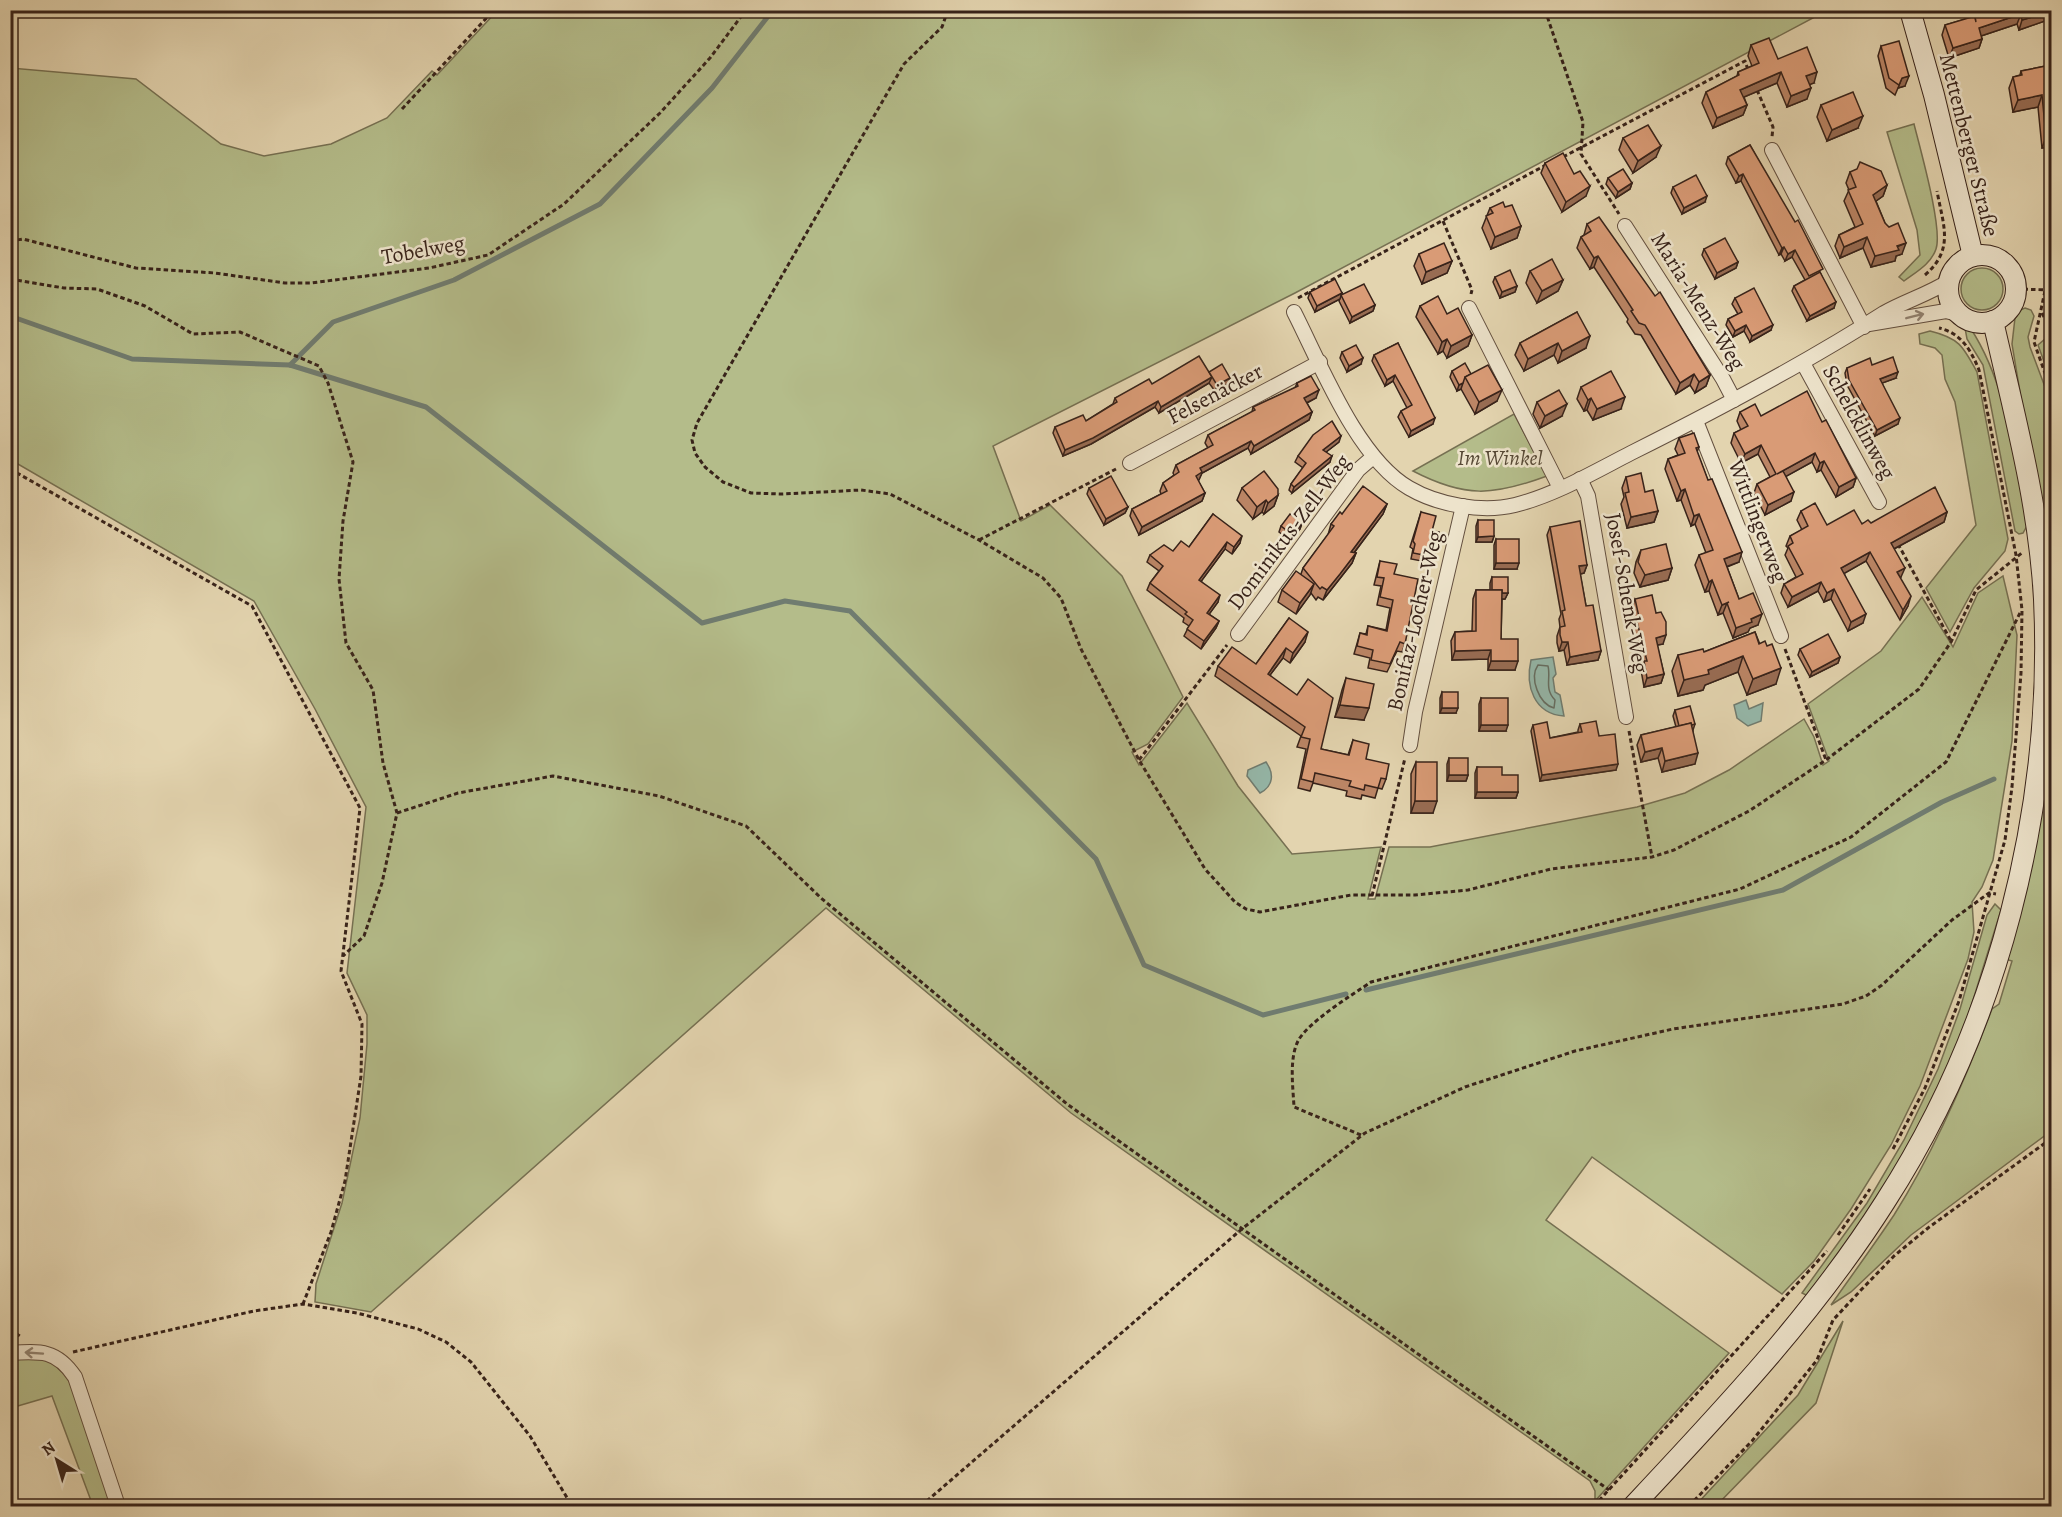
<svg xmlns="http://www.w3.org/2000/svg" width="2062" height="1517" font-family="Alegreya,serif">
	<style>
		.green { fill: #b4bc8a; stroke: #767052; stroke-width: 1.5 }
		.water { fill: #95b8aa; stroke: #707c70; stroke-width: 1.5 }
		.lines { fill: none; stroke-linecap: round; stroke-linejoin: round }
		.shore { stroke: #666e62; stroke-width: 1.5 }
		.stream { stroke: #707c70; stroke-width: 5 }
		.minor-casing { stroke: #634f3f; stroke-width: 16 }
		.secondary-casing { stroke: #38231a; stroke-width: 22 }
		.path { stroke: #38231a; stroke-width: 3; stroke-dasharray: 4.5 3; stroke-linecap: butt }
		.minor { stroke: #ede3cb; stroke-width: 14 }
		.secondary { stroke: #ede3cb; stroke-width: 20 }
		.wall { fill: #bb8565; stroke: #38231a; stroke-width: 1.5 }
		.shaded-wall { fill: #986c53; stroke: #38231a; stroke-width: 1.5 }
		.building { fill: #d99b76; stroke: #38231a; stroke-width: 1.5 }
		.oneway { stroke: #928372 }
		.labels { text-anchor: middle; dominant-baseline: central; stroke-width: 5; stroke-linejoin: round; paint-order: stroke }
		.street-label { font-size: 22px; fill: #38231a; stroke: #ede3cb }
		.park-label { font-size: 22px; font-style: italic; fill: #574936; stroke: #ede3cb }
	</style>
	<rect width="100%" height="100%" fill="#e3d4af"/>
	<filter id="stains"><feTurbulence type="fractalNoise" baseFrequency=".00333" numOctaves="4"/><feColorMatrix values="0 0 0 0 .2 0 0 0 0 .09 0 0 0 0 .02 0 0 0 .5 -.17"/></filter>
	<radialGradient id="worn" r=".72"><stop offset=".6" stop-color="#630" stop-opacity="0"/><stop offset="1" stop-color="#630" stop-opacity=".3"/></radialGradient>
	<g class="green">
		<path d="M497 11H1826L1295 293 993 446 1021 521 1050 505 1122 576 1183 697 1148 744 1132 752 1139 765 1187 703 1238 786 1292 854 1381 847 1368 899H1375L1389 847H1430L1637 807 1685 793 1729 770 1804 719 1814 737 1823 765 1829 761 1808 704 1881 651 1922 597 1953 647 1978 593 2003 576 2017 635 2012 741 1993 860 1982 887 1972 902 1974 932 1968 959 1920 1086 1891 1145 1851 1209 1814 1261 1782 1294 1592 1157 1546 1220 1729 1353 1595 1501V1491L1590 1481 1071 1113 826 908 371 1312 315 1302 316 1284 342 1203 360 1118 367 1044V1015L347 973 366 807 315 709 254 601 11 460V68L136 79 221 144 264 156 331 144 387 118 432 71 437 75Z"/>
		<path d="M1914 124C1920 148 1943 229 1936 249 1931 264 1916 272 1904 281L1899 277 1920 255 1917 230 1887 132Z"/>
		<circle cx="1982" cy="289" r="21"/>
		<path d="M2025 308 2031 310 2034 316 2028 337 2030 347 2051 403 2052 656 2026 428 2012 344 2015 318 2020 310Z"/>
		<path d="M1965 328 1971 329C2008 386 2014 459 2028 524L2023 533 2019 534 2015 531 1983 365 1967 339Z"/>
		<path d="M1930 331C1959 338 1963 346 1977 372L2008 539 2005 551 1974 588 1950 632 1926 588 1976 525 1955 402 1945 379 1942 355 1935 348 1920 344 1919 334Z"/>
		<path d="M2045 339 2051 352V381L2038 345Z"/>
		<path d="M1514 414 1547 476C1493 496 1465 498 1413 471Z"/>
		<path d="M2051 713V1131L1911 1235 1851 1292 1831 1305C1852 1275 1874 1245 1894 1215 1935 1150 1965 1081 1992 1009L1999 1004 2012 961 2005 959Z"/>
		<path d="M1995 904 2001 910 1959 1045 1887 1189 1808 1296 1802 1293 1867 1203 1904 1140 1938 1069 1960 1009 1987 915Z"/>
		<path d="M1843 1321 1816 1403 1716 1506H1695L1798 1395Z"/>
		<path d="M31 1358C52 1359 59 1367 71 1384L113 1506H93L52 1396 11 1408V1360Z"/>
	</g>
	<g class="water">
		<path d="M1553 657 1556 674 1553 678 1555 692 1560 695 1564 716C1534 714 1525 686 1531 660Z"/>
		<path d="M1746 700 1749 709 1763 703 1761 721 1748 726 1737 718 1734 705Z"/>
		<path d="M1266 762C1274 773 1274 786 1260 793L1247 776 1248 770Z"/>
	</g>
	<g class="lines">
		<path class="shore" d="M1538 665 1548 666C1551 678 1544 689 1555 700L1554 708C1539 704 1529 678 1538 665Z"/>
		<g class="stream">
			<path d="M10 316 132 359 290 365 426 407 702 623 785 601 850 611 1096 859 1144 965 1263 1015 1346 994"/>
			<path d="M290 365 333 322 454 280 600 204 712 88 773 10"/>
			<path d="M1366 990 1783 890 1942 802 1994 779"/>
		</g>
		<defs>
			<g id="minor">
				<path d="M1772 150 1864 327"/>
				<path d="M1625 226 1723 379 1734 400"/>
				<path d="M1469 308 1560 488"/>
				<path d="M1294 312C1321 365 1357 458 1409 488 1438 505 1482 513 1515 505 1555 495 1594 472 1631 453 1717 410 1803 365 1884 313 1905 301 1929 294 1949 281"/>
				<path d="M1869 324 1946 311 1961 315"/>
				<path d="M1803 363 1879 502"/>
				<path d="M1696 421 1781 636"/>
				<path d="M1130 463 1320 362"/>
				<path d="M1580 479 1588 496 1626 717"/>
				<path d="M1238 634 1358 470 1373 457"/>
				<path d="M1410 745 1415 712 1463 506"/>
				<path d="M10 1353C41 1351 57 1350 75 1377L118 1506"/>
			</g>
			<g id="secondary">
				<path d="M1910 10 1934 95 1973 256"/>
				<circle cx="1982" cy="289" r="34"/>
				<path d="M1633 1506C1723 1410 1814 1314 1885 1202 1998 1027 2054 808 2044 599 2039 505 2014 413 1993 321"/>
			</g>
		</defs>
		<use href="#minor" class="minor-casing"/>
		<use href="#secondary" class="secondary-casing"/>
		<g class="path">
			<path d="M948 10 942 27 904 64 697 423 692 440 695 453 705 467 723 482 751 493 782 494 861 490 890 494 979 540 1043 578 1061 598 1081 649 1139 760 1205 869 1235 902 1246 909 1260 912 1351 895H1415L1468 890 1551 869 1652 857 1674 850 1749 811 1826 760 1919 689 1951 642 1976 590 2023 552"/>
			<path d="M1545 10 1583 122 1581 154 1619 214"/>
			<path d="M1757 90 1773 127 1772 137"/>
			<path d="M402 109 494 10"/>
			<path d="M1563 157 1745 61 1748 70"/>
			<path d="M1443 221 1472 290 1471 294"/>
			<path d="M10 241 23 239 136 268 215 273 285 283H311L429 268 488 255 564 204 660 113 710 58 746 10"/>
			<path d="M1925 275C1955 249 1943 225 1937 191"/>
			<path d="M10 279 64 288 97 289 145 306 193 334 240 332 319 366 328 383 353 462 343 521 339 579 346 643 373 690 383 763 397 813 382 883 364 936 343 956"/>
			<path d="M2016 289 2052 290"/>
			<path d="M2045 291 2034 342 2052 393"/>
			<path d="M1298 298 1546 165"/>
			<path d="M2042 313 2052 332"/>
			<path d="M10 469 252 606 360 808 341 971 362 1024 361 1076 345 1181 331 1232 303 1304"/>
			<path d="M979 540 1116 469"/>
			<path d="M1898 544 1951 641"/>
			<path d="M1785 649 1826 760"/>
			<path d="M1629 731 1652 857"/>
			<path d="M1139 760 1227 645"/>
			<path d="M397 813 458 793 553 776 659 796 746 826 821 898 1067 1104 1609 1490"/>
			<path d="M1372 896 1405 758"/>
			<path d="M1361 1135 1294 1107C1293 1087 1289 1059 1298 1041 1308 1022 1352 995 1371 982L1740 889 1851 837 1946 762 2020 613"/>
			<path d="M1893 1149 1925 1088 1959 1001 2005 840 2012 787 2021 673 2022 610 2016 555 1979 370C1971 350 1961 333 1939 328"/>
			<path d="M1838 1235 1870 1189"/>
			<path d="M10 1329 21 1337"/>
			<path d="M73 1352 254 1311 303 1304 357 1313 418 1329 446 1342 471 1362 530 1436 572 1506"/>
			<path d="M921 1506 1243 1228 1365 1133 1465 1087 1575 1051 1673 1029 1843 1004 1866 996 1882 985 1952 920 1989 893 1996 894"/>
			<path d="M1594 1506 1827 1251"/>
			<path d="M1689 1506 1752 1441 1817 1360 1833 1320 1861 1290 1894 1256 1928 1228 2052 1138"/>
		</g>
		<use href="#minor" class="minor"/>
		<use href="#secondary" class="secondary"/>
	</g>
	<g class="wall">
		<path d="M1971 10H2048L2045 21 2019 30 2017 24 1981 36 1982 39 1979 48 1949 58 1942 35 1945 25 1969 18Z"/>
		<path d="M1751 45 1778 59 1814 83 1810 84 1807 99 1787 107 1777 83 1744 97 1747 105 1743 115 1713 128 1702 103 1706 92 1737 76 1738 72 1752 66 1748 56Z"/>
		<path d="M1881 46 1905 86 1898 88 1895 95 1886 88 1878 56Z"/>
		<path d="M2051 65 2052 147 2042 148 2038 107 2013 112 2009 88 2013 77 2020 75 2021 71Z"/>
		<path d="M1821 105 1858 128 1827 141 1817 117Z"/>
		<path d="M1623 138 1656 157 1633 173 1619 150Z"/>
		<path d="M1750 145 1821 274 1834 308 1807 321 1792 291 1794 286 1805 280 1792 257 1785 261 1781 254 1779 255 1741 181 1736 183 1726 164 1728 157Z"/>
		<path d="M1545 163 1586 196 1562 212 1541 173Z"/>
		<path d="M1850 172 1887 185 1883 196 1876 201 1885 223 1902 254 1896 256 1895 261 1871 267 1863 248 1840 258 1835 246 1839 235 1855 227 1844 201 1849 190 1846 183Z"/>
		<path d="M1608 178 1632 183 1630 189 1616 198 1606 184Z"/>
		<path d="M1673 187 1705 202 1682 214 1671 193Z"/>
		<path d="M1505 207 1521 226 1517 238 1491 249 1482 228 1490 208Z"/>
		<path d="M1587 224 1710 375 1706 386 1695 393 1690 385 1676 394 1641 335 1635 334 1627 322 1628 319 1594 267 1590 269 1577 248 1581 237 1584 235Z"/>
		<path d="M1704 249 1738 262 1736 268 1715 279 1702 255Z"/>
		<path d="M1419 254 1452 261 1447 273 1422 284 1414 266Z"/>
		<path d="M1530 271 1563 280 1558 291 1537 303 1526 283Z"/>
		<path d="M1495 277 1517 286 1515 292 1500 298 1493 282Z"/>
		<path d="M1310 292 1342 293 1340 299 1315 312 1308 298Z"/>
		<path d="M1341 295 1375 305 1373 311 1350 323 1339 301Z"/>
		<path d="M1735 298 1771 330 1750 342 1744 331 1733 337 1726 325 1728 319 1738 314 1732 304Z"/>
		<path d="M1420 306 1447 314 1472 335 1468 346 1447 358 1443 351 1438 354 1416 317Z"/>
		<path d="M1577 312 1586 348 1558 363 1554 355 1524 371 1515 355 1520 343Z"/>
		<path d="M1398 343 1433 424 1409 437 1398 417 1401 411 1407 408 1393 381 1385 386 1372 361 1374 355Z"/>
		<path d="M1342 352 1361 364 1347 372 1340 358Z"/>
		<path d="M1872 365 1896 378 1882 383 1898 424 1875 436 1847 385 1845 373 1847 368Z"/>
		<path d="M1452 371 1471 374 1497 401 1475 414 1461 389 1457 391 1450 377Z"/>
		<path d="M1209 372 1228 384 1215 391 1209 383 1159 413 1155 407 1091 444 1063 456 1053 433 1055 427 1086 421 1113 404 1115 398 1152 384Z"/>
		<path d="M1297 383 1316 398 1307 403 1312 412 1309 420 1251 454 1248 448 1202 473 1198 481 1205 493 1202 501 1139 535 1130 516 1132 509 1161 494 1160 491 1163 483 1174 475 1173 473 1176 465 1208 448 1205 443 1208 435 1252 412 1253 407 1295 388Z"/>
		<path d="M1581 387 1621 409 1593 420 1587 410 1584 411 1577 399Z"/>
		<path d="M1537 402 1562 416 1540 428 1533 414Z"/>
		<path d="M1740 412 1761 416 1822 422 1856 478 1853 487 1836 497 1821 470 1817 472 1812 462 1786 476 1791 501 1765 515 1754 493 1757 484 1770 477 1758 454 1741 463 1731 443 1734 433 1741 430 1737 421Z"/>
		<path d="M1679 438 1699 447 1697 452 1739 562 1727 567 1739 599 1758 625 1750 628 1748 632 1733 638 1723 613 1718 615 1709 591 1705 592 1695 565 1699 555 1706 553 1695 524 1691 526 1681 500 1677 501 1665 469 1668 459 1678 455 1675 449Z"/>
		<path d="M1339 442 1326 452 1330 462 1292 493 1289 490 1291 484 1303 468 1295 462 1298 456Z"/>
		<path d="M1626 477 1645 492 1658 511 1654 522 1627 528 1621 504 1624 497 1622 488Z"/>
		<path d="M1089 488 1128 507 1125 513 1104 525 1087 494Z"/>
		<path d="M1242 488 1278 495 1274 506 1264 514 1262 512 1253 519 1237 500Z"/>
		<path d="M1387 504 1383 514 1354 553H1356L1352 563 1323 600 1318 597 1316 600 1311 593 1296 614 1278 602 1282 590 1301 574 1303 568 1328 535 1331 524 1342 514Z"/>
		<path d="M1801 511 1827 525 1871 523 1947 512 1944 522 1894 549 1901 577 1900 578 1908 606 1900 620 1866 561 1844 573 1863 623 1848 631 1831 599 1824 602 1818 591 1788 607 1781 593 1784 584 1796 577 1785 555 1788 548 1786 546 1790 536 1802 530 1797 520Z"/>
		<path d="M1421 512 1432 531 1434 557 1432 563 1411 559 1413 549 1410 547Z"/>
		<path d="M1213 514 1240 543 1232 554 1225 549 1201 581 1218 602 1209 614 1219 621 1216 628 1201 649 1184 636 1189 626 1183 622 1184 618 1147 590 1150 583 1159 571 1147 562 1150 555 1173 551 1189 547Z"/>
		<path d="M1478 520 1494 536 1492 542H1476V526Z"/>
		<path d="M1302 523 1300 529 1291 541 1279 532 1281 526Z"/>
		<path d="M1550 527 1587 565 1584 573 1580 574 1586 606 1601 651 1598 660 1567 665 1564 650 1559 651 1557 643V636L1560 627 1559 619 1561 614 1547 535Z"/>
		<path d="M1496 539 1517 569H1494V545Z"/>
		<path d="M1641 550 1672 568 1668 580 1640 587 1634 573 1636 562Z"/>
		<path d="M1380 561 1394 574 1405 644 1402 652 1397 651 1387 672 1368 668 1370 658 1354 654 1360 633 1366 634 1368 626 1386 630 1390 608 1377 605 1381 586 1374 585Z"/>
		<path d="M1492 577 1508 593 1505 599H1502L1501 639 1515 670H1488V659L1452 660 1451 641 1455 632 1472 631 1473 599 1476 590H1490V583Z"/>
		<path d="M1635 599 1663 644 1657 645 1664 674 1661 683 1644 687 1641 670 1643 665 1633 627 1635 621 1632 608Z"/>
		<path d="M1289 618 1305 642 1290 663 1283 658 1270 675 1321 749 1348 755 1353 740 1366 759 1386 779 1382 789 1378 788 1375 798 1362 795 1361 799 1346 796 1347 791 1313 783 1310 791 1298 788 1306 749 1297 747 1301 736 1215 676 1218 666 1256 664Z"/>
		<path d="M1755 632 1776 684 1747 695 1738 672 1705 685 1703 690 1678 696 1672 671 1678 655 1704 652Z"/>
		<path d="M1800 649 1840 657 1838 663 1810 677 1798 655Z"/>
		<path d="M1346 678 1364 720 1335 717 1342 690Z"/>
		<path d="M1442 692 1456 713H1440V698Z"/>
		<path d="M1481 698 1506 731H1479V704Z"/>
		<path d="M1675 710 1695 724 1693 730 1695 764 1662 772 1658 758 1641 762 1637 745 1641 735 1676 727 1673 716Z"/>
		<path d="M1580 724 1599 736 1616 770 1540 781 1531 731 1533 725 1550 738 1578 732V730Z"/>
		<path d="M1449 758 1468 775 1466 781H1447V764Z"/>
		<path d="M1416 762 1433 813H1411V774Z"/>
		<path d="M1477 767 1502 775 1518 792 1516 798H1475V773Z"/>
	</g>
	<g class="shaded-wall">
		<path d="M1870 10H1888L1868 16Z"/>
		<path d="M2049 12 2045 21 2019 30 2022 20Z"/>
		<path d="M2021 14 2017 24 1975 38 1979 28Z"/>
		<path d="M1982 39 1979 48 1949 58 1953 48Z"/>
		<path d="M1781 72 1777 83 1737 100 1740 90Z"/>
		<path d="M1817 72 1814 83 1803 87 1806 76Z"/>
		<path d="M1909 76 1905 86 1898 88 1902 78Z"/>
		<path d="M1811 88 1807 99 1787 107 1791 96Z"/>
		<path d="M2042 95 2038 107 2013 112 2018 100Z"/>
		<path d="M1747 105 1743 115 1713 128 1717 118Z"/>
		<path d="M1863 116 1858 128 1827 141 1832 130Z"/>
		<path d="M2052 136V147L2042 148 2046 137Z"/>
		<path d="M1661 146 1656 157 1633 173 1638 161Z"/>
		<path d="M1743 174 1741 181 1736 183 1739 176Z"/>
		<path d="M1632 183 1630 189 1616 198 1618 192Z"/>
		<path d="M1887 185 1883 196 1869 206 1873 195Z"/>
		<path d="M1590 186 1586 196 1562 212 1566 202Z"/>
		<path d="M1707 196 1705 202 1682 214 1684 208Z"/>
		<path d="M1521 226 1517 238 1491 249 1495 237Z"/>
		<path d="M1867 237 1863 248 1840 258 1844 247Z"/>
		<path d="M1906 243 1902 254 1896 256 1895 261 1871 267 1875 256Z"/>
		<path d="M1784 247 1781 254 1779 255 1782 248Z"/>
		<path d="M1795 250 1792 257 1785 261 1788 254Z"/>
		<path d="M1598 256 1594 267 1590 269 1594 258Z"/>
		<path d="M1452 261 1447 273 1422 284 1426 272Z"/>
		<path d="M1738 262 1736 268 1715 279 1717 273Z"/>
		<path d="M1563 280 1558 291 1537 303 1542 291Z"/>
		<path d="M1517 286 1515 292 1500 298 1502 292Z"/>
		<path d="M1342 293 1340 299 1315 312 1317 306Z"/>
		<path d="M1836 302 1834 308 1807 321 1810 316Z"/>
		<path d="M1375 305 1373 311 1350 323 1352 317Z"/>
		<path d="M1746 325 1744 331 1733 337 1735 331Z"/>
		<path d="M1773 325 1771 330 1750 342 1752 336Z"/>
		<path d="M1472 335 1468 346 1447 358 1451 346Z"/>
		<path d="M1590 336 1586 348 1558 363 1562 351Z"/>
		<path d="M1447 339 1443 351 1438 354 1442 342Z"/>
		<path d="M1558 343 1554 355 1524 371 1528 359Z"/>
		<path d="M1363 358 1361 364 1347 372 1349 366Z"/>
		<path d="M1898 372 1896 378 1877 385 1880 379Z"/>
		<path d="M1694 374 1690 385 1676 394 1680 383Z"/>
		<path d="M1395 375 1393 381 1385 386 1387 380Z"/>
		<path d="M1710 375 1706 386 1695 393 1699 382Z"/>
		<path d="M1212 377 1209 383 1159 413 1161 407Z"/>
		<path d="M1230 378 1228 384 1215 391 1217 385Z"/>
		<path d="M1463 383 1461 389 1457 391 1459 385Z"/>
		<path d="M1319 390 1316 398 1302 405 1304 398Z"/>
		<path d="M1502 390 1497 401 1475 414 1479 402Z"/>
		<path d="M1625 397 1621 409 1593 420 1597 409Z"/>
		<path d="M1591 398 1587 410 1584 411 1588 400Z"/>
		<path d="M1158 401 1155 407 1091 444 1063 456 1065 450Z"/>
		<path d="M1567 404 1562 416 1540 428 1545 416Z"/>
		<path d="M1312 412 1309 420 1251 454 1254 446Z"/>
		<path d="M1435 418 1433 424 1409 437 1411 431Z"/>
		<path d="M1900 418 1898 424 1875 436 1877 430Z"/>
		<path d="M1341 436 1339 442 1321 456 1323 450Z"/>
		<path d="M1251 441 1248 448 1202 473 1199 480 1193 483 1200 468Z"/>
		<path d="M1761 445 1758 454 1741 463 1745 454Z"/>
		<path d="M1815 453 1812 462 1774 483 1777 474Z"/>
		<path d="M1332 456 1330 462 1292 493 1294 487Z"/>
		<path d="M1824 461 1821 470 1817 472 1820 463Z"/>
		<path d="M1856 478 1853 487 1836 497 1839 487Z"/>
		<path d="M1685 489 1681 500 1677 501 1681 491Z"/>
		<path d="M1794 492 1791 501 1765 515 1768 505Z"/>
		<path d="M1205 493 1202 501 1139 535 1142 527Z"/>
		<path d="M1278 495 1274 506 1264 514 1268 503Z"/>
		<path d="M1266 500 1262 512 1253 519 1257 507Z"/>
		<path d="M1387 504 1383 514 1347 562 1351 552Z"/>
		<path d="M1128 507 1125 513 1104 525 1106 519Z"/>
		<path d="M1658 511 1654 522 1627 528 1631 517Z"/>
		<path d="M1947 512 1944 522 1888 552 1891 543Z"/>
		<path d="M1699 514 1695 524 1691 526 1694 516Z"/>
		<path d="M1302 523 1300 529 1291 541 1293 535Z"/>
		<path d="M1242 536 1240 543 1232 554 1234 547Z"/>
		<path d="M1494 536 1492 542H1476L1478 537Z"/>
		<path d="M1227 542 1225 549 1197 587 1199 580Z"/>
		<path d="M1742 552 1739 562 1720 569 1724 559Z"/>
		<path d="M1870 552 1866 561 1838 577 1841 568Z"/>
		<path d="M1356 553 1352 563 1323 600 1327 590Z"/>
		<path d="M1496 563H1519L1517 569H1494Z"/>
		<path d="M1587 565 1584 573 1576 575 1579 566Z"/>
		<path d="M1672 568 1668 580 1640 587 1645 575Z"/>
		<path d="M1905 568 1901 577 1894 581 1897 572Z"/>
		<path d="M1712 580 1709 591 1705 592 1709 582Z"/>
		<path d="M1821 582 1818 591 1788 607 1792 597Z"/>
		<path d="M1314 584 1310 595 1296 614 1300 603Z"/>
		<path d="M1834 589 1831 599 1824 602 1827 593Z"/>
		<path d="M1492 593H1508L1505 599H1490Z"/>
		<path d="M1220 595 1218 602 1205 620 1207 613Z"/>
		<path d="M1911 596 1908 606 1900 620 1903 610Z"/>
		<path d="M1727 603 1723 613 1718 615 1722 605Z"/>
		<path d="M1762 614 1758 625 1750 628 1748 632 1733 638 1736 628 1751 619Z"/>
		<path d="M1866 614 1863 623 1848 631 1851 622Z"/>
		<path d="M1219 621 1216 628 1201 649 1204 641Z"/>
		<path d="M1308 632 1305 642 1290 663 1293 653Z"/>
		<path d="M1666 635 1663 644 1652 646 1656 638Z"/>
		<path d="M1562 642H1568L1564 650 1559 651Z"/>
		<path d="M1286 648 1283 658 1264 683 1268 674Z"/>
		<path d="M1491 650 1488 659 1452 660 1455 651Z"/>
		<path d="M1601 651 1598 660 1567 665 1570 657Z"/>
		<path d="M1743 656 1738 672 1705 685 1703 690 1678 696 1684 680Z"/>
		<path d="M1840 657 1838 663 1810 677 1812 672Z"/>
		<path d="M1491 661H1518L1515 670H1488Z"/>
		<path d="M1781 668 1776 684 1747 695 1753 679Z"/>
		<path d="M1664 674 1661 683 1644 687 1647 678Z"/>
		<path d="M1340 705 1369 708 1364 720 1335 717Z"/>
		<path d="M1442 708H1458L1456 713H1440Z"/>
		<path d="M1481 725H1508L1506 731H1479Z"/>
		<path d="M1662 748 1658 758 1641 762 1645 752Z"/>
		<path d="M1698 753 1695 764 1662 772 1665 761Z"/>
		<path d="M1618 764 1616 770 1540 781 1542 775Z"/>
		<path d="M1449 775H1468L1466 781H1447Z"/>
		<path d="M1477 792H1518L1516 798H1475Z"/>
		<path d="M1415 801H1437L1433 813H1411Z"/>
	</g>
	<g class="building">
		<path d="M1973 10H2048L2049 12 2022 20 2021 14 1979 28 1982 39 1953 48 1945 25 1975 16 1976 22Z"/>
		<path d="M1769 38 1778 59 1807 47 1817 72 1806 76 1811 88 1791 96 1781 72 1740 90 1747 105 1717 118 1706 92 1739 75 1738 72 1759 63 1751 45Z"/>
		<path d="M1899 41 1909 76 1902 78 1899 85 1889 78 1881 46Z"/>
		<path d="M2051 65 2052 69V136L2046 137 2042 95 2018 100 2013 77 2022 75 2021 71Z"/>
		<path d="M1853 92 1863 116 1832 130 1821 105Z"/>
		<path d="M1648 125 1661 146 1638 161 1623 138Z"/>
		<path d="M1750 145 1795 222 1798 220 1823 269 1809 276 1795 250 1788 254 1784 247 1782 248 1743 174 1739 176 1728 157Z"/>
		<path d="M1563 153 1574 174 1580 171 1590 186 1566 202 1545 163Z"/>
		<path d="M1860 162 1881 171 1887 185 1873 195 1885 223 1889 227 1898 223 1906 243 1897 246 1899 250 1875 256 1867 237 1844 247 1839 235 1863 224 1848 190 1856 187 1850 172 1857 169Z"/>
		<path d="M1623 169 1632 183 1618 192 1608 178Z"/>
		<path d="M1696 175 1707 196 1684 208 1673 187Z"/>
		<path d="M1503 202 1505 207 1512 205 1521 226 1495 237 1486 216 1493 213 1490 208Z"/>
		<path d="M1599 217 1655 296 1660 292 1710 375 1699 382 1694 374 1680 383 1645 325 1639 323 1631 311 1633 310 1598 256 1594 258 1581 237 1591 231 1587 224Z"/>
		<path d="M1725 238 1738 262 1717 273 1704 249Z"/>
		<path d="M1444 243 1452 261 1426 272 1419 254Z"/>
		<path d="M1552 259 1563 280 1542 291 1530 271Z"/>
		<path d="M1510 270 1517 286 1502 292 1495 277Z"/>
		<path d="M1820 272 1836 302 1810 316 1794 286Z"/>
		<path d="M1335 279 1342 293 1317 306 1310 292Z"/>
		<path d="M1364 284 1375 305 1352 317 1341 295Z"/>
		<path d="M1754 288 1773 325 1752 336 1746 325 1735 331 1728 319 1742 312 1735 298Z"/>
		<path d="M1438 296 1447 314 1458 308 1472 335 1451 346 1447 339 1442 342 1420 306Z"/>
		<path d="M1577 312 1590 336 1562 351 1558 343 1528 359 1520 343Z"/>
		<path d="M1398 343 1435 418 1411 431 1401 411 1412 405 1395 375 1387 380 1374 355Z"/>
		<path d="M1356 345 1363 358 1349 366 1342 352Z"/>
		<path d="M1199 356 1212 377 1161 407 1158 401 1093 438 1065 450 1055 427 1083 415 1086 421 1117 402 1115 398 1149 379 1152 384Z"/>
		<path d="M1893 357 1898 372 1880 379 1900 418 1877 430 1849 380 1847 368 1870 358 1872 365Z"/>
		<path d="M1465 363 1471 374 1465 377 1463 383 1459 385 1452 371Z"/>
		<path d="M1222 364 1230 378 1217 385 1209 372Z"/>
		<path d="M1488 365 1502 390 1479 402 1465 377Z"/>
		<path d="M1611 371 1625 397 1597 409 1591 398 1588 400 1581 387Z"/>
		<path d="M1311 376 1319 390 1304 398 1312 412 1254 446 1251 441 1200 468 1202 472 1196 476 1205 493 1142 527 1132 509 1167 491 1163 483 1179 472 1176 465 1213 445 1208 435 1255 410 1253 407 1298 386 1297 383Z"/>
		<path d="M1559 390 1567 404 1545 416 1537 402Z"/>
		<path d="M1807 391 1822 422 1826 420 1856 478 1839 487 1824 461 1820 463 1815 453 1777 474 1783 471 1794 492 1768 505 1757 484 1776 474 1761 445 1745 454 1734 433 1748 426 1740 412 1755 404 1761 416Z"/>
		<path d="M1332 421 1341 436 1323 450 1332 456 1294 487 1291 484 1306 463 1298 456 1313 435Z"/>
		<path d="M1694 433 1699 447 1696 448 1708 480 1712 479 1742 552 1724 559 1739 599 1753 593 1762 614 1751 619 1752 622 1736 628 1727 603 1729 602 1722 605 1712 580 1709 582 1699 555 1713 550 1699 514 1694 516 1685 489 1681 491 1668 459 1685 453 1679 438Z"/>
		<path d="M1264 471 1278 489V495L1268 503 1266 500 1257 507 1242 488Z"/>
		<path d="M1641 473 1645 492 1653 490 1658 511 1631 517 1625 493 1629 492 1626 477Z"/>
		<path d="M1111 476 1128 507 1106 519 1089 488Z"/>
		<path d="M1363 486 1387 504 1351 552 1356 553 1340 574 1327 590 1322 587 1320 589 1303 568 1334 526 1331 524 1340 512 1342 514Z"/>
		<path d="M1935 487 1947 512 1891 543 1905 568 1897 572 1911 596 1903 610 1870 552 1841 568 1866 614 1851 622 1834 589 1827 593 1821 582 1792 597 1784 584 1803 574 1788 546 1793 543 1790 536 1808 526 1801 511 1815 503 1827 525 1854 510 1862 524 1868 520 1871 523Z"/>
		<path d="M1421 512 1436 516 1432 531 1439 532 1434 557 1413 553 1415 544 1413 541Z"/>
		<path d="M1213 514 1242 536 1234 547 1227 542 1199 580 1220 595 1207 613 1219 621 1204 641 1187 629 1193 620 1185 614 1187 612 1150 583 1163 566 1150 555 1164 545 1173 551 1181 541 1189 547Z"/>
		<path d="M1290 514 1302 523 1293 535 1281 526Z"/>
		<path d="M1478 520H1494V536L1478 537Z"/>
		<path d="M1580 521 1587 565 1579 566 1586 606 1593 605 1601 651 1570 657 1568 642H1562L1560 635V627L1565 626 1562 611 1565 610 1550 527Z"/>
		<rect x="1496" y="539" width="23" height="24"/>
		<path d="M1666 544 1672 568 1645 575 1638 562 1641 550Z"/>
		<path d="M1380 561 1397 564 1394 574 1418 579 1405 644 1400 642 1390 664 1371 660 1373 650 1357 646 1360 633 1367 635 1368 626 1387 631 1393 600 1380 597 1384 578 1377 577Z"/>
		<path d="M1296 571 1314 584 1300 603 1282 590Z"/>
		<path d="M1492 577H1508V593H1502V590H1492Z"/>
		<path d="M1476 590H1502L1501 639H1518V661H1491V650L1455 651V632L1476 631Z"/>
		<path d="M1652 595 1656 613 1661 612 1666 622V635L1656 638 1664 674 1647 678 1644 661H1647L1636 618 1639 617 1635 599Z"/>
		<path d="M1289 618 1308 632 1293 653 1286 648 1268 674 1297 695 1308 679 1333 698 1321 749 1349 755 1353 740 1369 744 1366 759 1389 764 1386 779 1381 778 1378 788 1365 785 1364 790 1349 786 1351 781 1315 773 1313 782 1301 779 1310 739 1301 737 1305 727 1218 666 1232 647 1256 664Z"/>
		<path d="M1755 632 1759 644 1765 641 1767 646 1772 644 1781 668 1753 679 1743 656 1708 670 1709 674 1684 680 1678 655 1703 649 1704 652Z"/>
		<path d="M1828 634 1840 657 1812 672 1800 649Z"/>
		<path d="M1346 678 1374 684 1369 708 1340 705Z"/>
		<rect x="1442" y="692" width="16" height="16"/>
		<rect x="1481" y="698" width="27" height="27"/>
		<path d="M1690 706 1695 724 1692 725 1691 723 1679 726 1675 710Z"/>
		<path d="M1596 721 1599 736 1615 734 1618 764 1542 775 1533 725 1547 722 1550 738 1582 732 1580 724Z"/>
		<path d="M1691 723 1698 753 1665 761 1662 748 1645 752 1641 735Z"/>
		<rect x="1449" y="758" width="19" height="17"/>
		<path d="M1416 762H1437V801H1415Z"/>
		<path d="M1477 767H1502V775H1518V792H1477Z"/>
	</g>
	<defs><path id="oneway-shaft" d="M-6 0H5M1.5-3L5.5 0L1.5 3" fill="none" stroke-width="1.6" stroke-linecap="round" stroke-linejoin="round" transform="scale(1.5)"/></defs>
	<g class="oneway">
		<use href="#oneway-shaft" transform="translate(1915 316) rotate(-14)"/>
		<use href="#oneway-shaft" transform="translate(34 1353) rotate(-176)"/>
	</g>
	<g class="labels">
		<g class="street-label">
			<text transform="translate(1969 145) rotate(76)">Mettenberger Straße</text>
			<text transform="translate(423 250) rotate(-10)">Tobelweg</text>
			<text transform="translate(1698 301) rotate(58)">Maria-Menz-Weg</text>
			<text transform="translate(1215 394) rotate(-28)">Felsenäcker</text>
			<text transform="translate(1859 422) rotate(61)">Schelcklinweg</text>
			<text transform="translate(1758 521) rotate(69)">Wittlingerweg</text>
			<text transform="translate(1289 532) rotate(-53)">Dominikus-Zell-Weg</text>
			<text transform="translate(1627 593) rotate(80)">Josef-Schenk-Weg</text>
			<text transform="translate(1415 621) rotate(-77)">Bonifaz-Locher-Weg</text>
		</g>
		<g class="park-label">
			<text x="1500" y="458">Im Winkel</text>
		</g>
	</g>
	<rect width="2062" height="1517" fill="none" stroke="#e3d4af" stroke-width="36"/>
	<rect x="12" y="12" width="2038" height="1493" fill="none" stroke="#38231a" stroke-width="3"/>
	<rect x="18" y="18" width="2026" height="1481" fill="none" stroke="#38231a" stroke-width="1.5"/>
	<g transform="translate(57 1460) rotate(323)" stroke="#ede3cb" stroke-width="4.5" paint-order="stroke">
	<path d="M0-4.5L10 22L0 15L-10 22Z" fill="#38231a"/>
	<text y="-9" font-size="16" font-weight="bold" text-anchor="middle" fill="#38231a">N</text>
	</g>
	<rect width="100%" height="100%" filter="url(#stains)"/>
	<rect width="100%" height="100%" fill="url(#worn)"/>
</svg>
